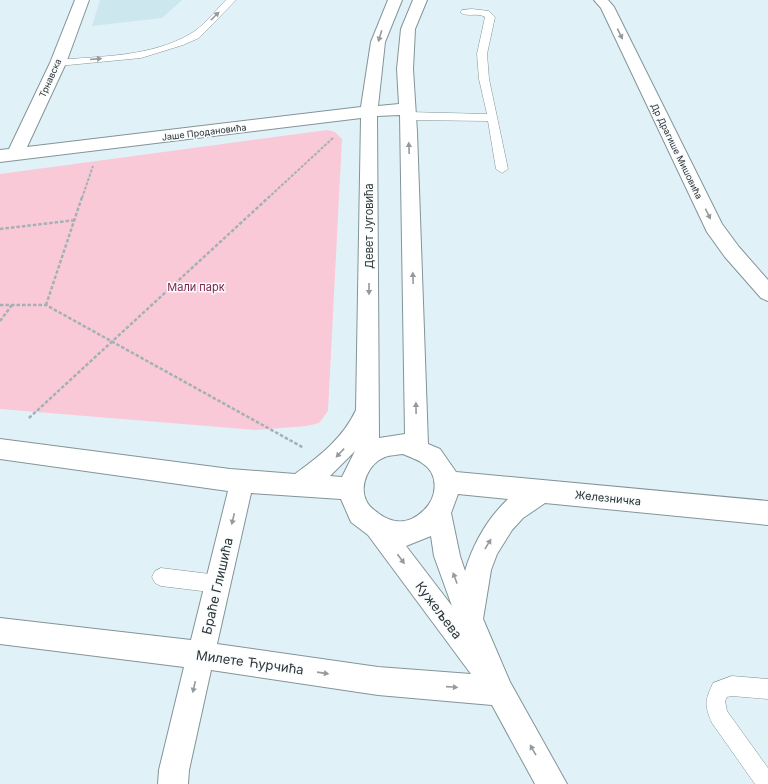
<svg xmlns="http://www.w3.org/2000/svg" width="768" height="784" font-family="Inter,sans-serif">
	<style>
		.built { fill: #cde7ef }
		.green { fill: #fac9d7 }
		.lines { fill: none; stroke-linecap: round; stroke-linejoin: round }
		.service-casing { stroke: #839499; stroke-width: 1 }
		.minor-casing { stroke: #839499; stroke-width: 2 }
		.path-far1 { stroke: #a3b1b5; stroke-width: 2; stroke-dasharray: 3 1.5; stroke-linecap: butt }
		.path { stroke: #a3b1b5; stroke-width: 2.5; stroke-dasharray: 3.5 2; stroke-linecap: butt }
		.service { fill: #fff; fill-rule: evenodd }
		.minor { fill: #fff; fill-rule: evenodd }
		.oneway { fill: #969a9c }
		.labels { text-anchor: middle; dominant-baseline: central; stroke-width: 3; stroke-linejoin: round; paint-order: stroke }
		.far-street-label { font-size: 9px; fill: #2e3538; stroke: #f9fcfd }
		.street-label { font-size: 11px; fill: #2e3538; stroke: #f9fcfd }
		.park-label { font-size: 11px; fill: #7c1f46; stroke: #f9fcfd }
		.near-street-label { font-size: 13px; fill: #2e3538; stroke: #f9fcfd }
	</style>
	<rect width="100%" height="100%" fill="#e0f2f7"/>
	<path class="built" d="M100 0H182L162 18 92 26Z"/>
	<path class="green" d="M327 130 335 132 342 139 328 411 319 423 307 426 256 430 0 409V174Z"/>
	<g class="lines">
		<defs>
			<g id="service">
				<path d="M226 0H236L199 38 183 45 141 58 58 66 53 63 58 60C101 56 151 57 190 34 202 28 216 10 226 0Z"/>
				<path d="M472 9 489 11 495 17 487 54 489 79 508 169 502 173 496 169 488 121 408 120 402 116 408 112 487 114 479 79 477 54 485 17C477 12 467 18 460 12L462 10Z"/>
				<path d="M161 568 218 575 224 578 227 584 224 590 218 593 161 586 155 583 152 577 155 571Z"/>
				<path d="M732 676 768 679V699L732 696 727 697 725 701 727 711 768 768V784H755L712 723C704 704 705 701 713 683Z"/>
			</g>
			<g id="minor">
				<path d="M75 0H89L66 63 27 147 361 107 371 42 388 0H402L385 42 378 106 399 104 397 69 401 29 413 0H427L415 29 413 69 417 132 428 444 440 449 456 472 768 501V525L545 503 523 518 512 530 497 554 491 570 483 619 510 682 567 784H535L492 705 378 695 211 670 189 770 188 784H158L159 770 184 667 0 644V618L191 640 228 491 0 459V439L230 469 295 474C320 456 343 438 356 410L361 118 0 162V150L9 149 50 63ZM400 115 405 434 379 438 377 116ZM355 451 342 477 330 476ZM403 454C409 457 417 459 422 463 440 474 437 498 424 510 410 524 394 525 378 513 373 509 368 506 366 500 359 485 369 463 385 457 390 455 397 455 403 454ZM251 493 341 499 351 522 368 535 471 674 378 667 217 644ZM458 494 508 499C487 519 473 544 465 571L460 556 451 513ZM431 536 434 556 452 606 406 546Z"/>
				<path d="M594 0H608L614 7 722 224 739 247 768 280V301L761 298 725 257 707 232 601 8Z"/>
			</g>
		</defs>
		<use href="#service" class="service-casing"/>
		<use href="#minor" class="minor-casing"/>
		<g class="path-far1">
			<path d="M82 198 93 166"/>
			<path d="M268 198 334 137"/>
		</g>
		<g class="path">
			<path d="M0 229 76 220"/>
			<path d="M0 305H46L304 448"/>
			<path d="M46 305 82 197"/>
			<path d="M0 321 12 305"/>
			<path d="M29 418 269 197"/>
		</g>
		<use href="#service" class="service"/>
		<use href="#minor" class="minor"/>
	</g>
	<defs><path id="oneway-solid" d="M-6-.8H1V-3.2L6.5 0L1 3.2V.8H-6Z"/></defs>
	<g class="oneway">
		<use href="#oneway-solid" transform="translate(215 16) rotate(-45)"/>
		<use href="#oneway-solid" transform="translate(620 34) rotate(64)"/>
		<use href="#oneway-solid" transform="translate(380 36) rotate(107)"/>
		<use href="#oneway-solid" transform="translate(96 59) rotate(-5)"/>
		<use href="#oneway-solid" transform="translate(409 148) rotate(-92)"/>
		<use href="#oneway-solid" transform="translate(708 214) rotate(64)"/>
		<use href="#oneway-solid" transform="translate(413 278) rotate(-92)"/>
		<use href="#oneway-solid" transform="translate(369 289) rotate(90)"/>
		<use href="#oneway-solid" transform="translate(416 408) rotate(-91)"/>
		<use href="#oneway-solid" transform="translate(340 453) rotate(133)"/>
		<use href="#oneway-solid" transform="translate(233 519) rotate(103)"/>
		<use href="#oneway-solid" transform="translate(488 544) rotate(-59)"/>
		<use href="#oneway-solid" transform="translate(401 559) rotate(53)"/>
		<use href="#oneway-solid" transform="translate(455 578) rotate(-110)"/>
		<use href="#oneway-solid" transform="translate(323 673) rotate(8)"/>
		<use href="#oneway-solid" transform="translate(194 687) rotate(103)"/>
		<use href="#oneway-solid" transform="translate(452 687) rotate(4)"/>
		<use href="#oneway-solid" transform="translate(533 750) rotate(-120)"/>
	</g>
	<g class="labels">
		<g class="far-street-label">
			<text transform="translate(50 78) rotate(-66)">Трнавска</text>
			<text transform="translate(204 132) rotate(-7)">Јаше Продановића</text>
			<text transform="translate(677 151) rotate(64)">Др Драгише Мишовића</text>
		</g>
		<g class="street-label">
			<text transform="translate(369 226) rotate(-90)">Девет Југовића</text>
			<text transform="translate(608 498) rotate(6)">Железничка</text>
		</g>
		<g class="park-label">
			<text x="196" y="287">Мали парк</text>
		</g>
		<g class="near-street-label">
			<text transform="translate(217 586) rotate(-77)">Браће Глишића</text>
			<text transform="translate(439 610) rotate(53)">Кужељева</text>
			<text transform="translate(250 662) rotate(8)">Милете Ћурчића</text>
		</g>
	</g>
</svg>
